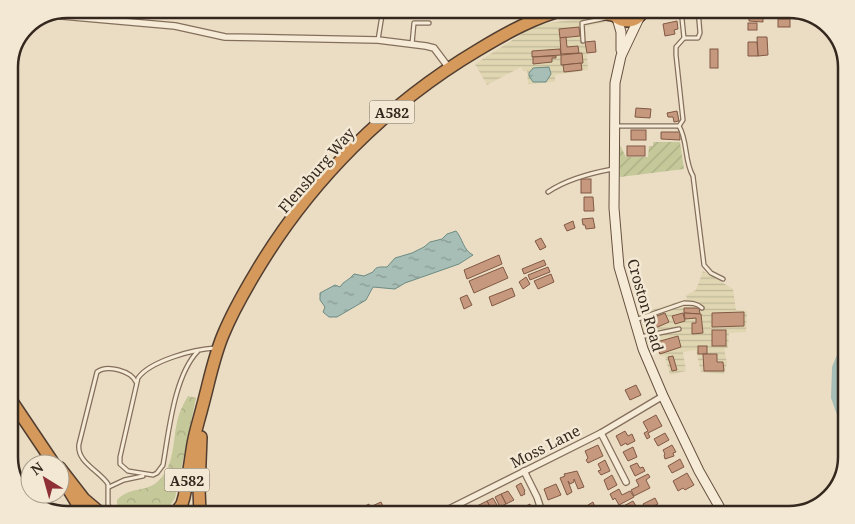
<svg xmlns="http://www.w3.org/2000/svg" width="855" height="524" font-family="'Noto Serif',serif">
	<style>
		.farmland { fill: url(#farmland-rules) }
		.grass { fill: url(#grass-dots) }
		.forest { fill: url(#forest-crowns) }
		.garden { fill: url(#garden-furrows) }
		.water { fill: url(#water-ripples); stroke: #6d8b82 }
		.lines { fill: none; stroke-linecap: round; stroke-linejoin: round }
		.river { stroke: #a6beb6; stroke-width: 12 }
		.building { fill: #c6987d; stroke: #815944 }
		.lane-casing { stroke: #846f5c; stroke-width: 5.5 }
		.street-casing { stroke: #846f5c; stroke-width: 8 }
		.secondary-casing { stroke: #66513f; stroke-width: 11 }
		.highway-casing { stroke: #523e30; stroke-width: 14 }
		.path { stroke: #846f5c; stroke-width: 1; stroke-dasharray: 4 2.5; stroke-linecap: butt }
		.lane { stroke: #f6ebd7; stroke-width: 3 }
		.street { stroke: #f6ebd7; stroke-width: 5.5 }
		.secondary { stroke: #f6ebd7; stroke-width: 9 }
		.highway { stroke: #d4995b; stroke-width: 11 }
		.labels { text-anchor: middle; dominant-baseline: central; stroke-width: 5; stroke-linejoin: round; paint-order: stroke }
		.shield { fill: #f3e8d3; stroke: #6e6255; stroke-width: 1 }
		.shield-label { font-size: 14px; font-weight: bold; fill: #35281f }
		.street-label { font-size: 15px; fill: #35281f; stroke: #f3e8d3 }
		.rim { fill: none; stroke: #35281f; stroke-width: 2.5 }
	</style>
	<defs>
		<pattern id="farmland-rules" width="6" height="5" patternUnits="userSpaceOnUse" patternTransform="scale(1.25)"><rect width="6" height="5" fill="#e0d6b2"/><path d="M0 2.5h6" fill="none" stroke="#c1b899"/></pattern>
		<pattern id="grass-dots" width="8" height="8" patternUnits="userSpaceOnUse" patternTransform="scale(1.25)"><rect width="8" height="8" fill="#c5c899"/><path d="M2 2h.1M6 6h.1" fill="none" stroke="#aaac83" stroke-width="1.8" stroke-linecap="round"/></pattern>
		<pattern id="forest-crowns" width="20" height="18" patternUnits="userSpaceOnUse" patternTransform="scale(1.25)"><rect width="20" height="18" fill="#c5c899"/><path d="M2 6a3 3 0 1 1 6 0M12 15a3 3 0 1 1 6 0" fill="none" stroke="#aaac83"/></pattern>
		<pattern id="garden-furrows" width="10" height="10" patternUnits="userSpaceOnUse" patternTransform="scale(1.25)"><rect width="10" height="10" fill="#c5c899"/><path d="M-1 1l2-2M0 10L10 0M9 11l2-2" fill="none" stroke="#aaac83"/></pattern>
		<pattern id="water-ripples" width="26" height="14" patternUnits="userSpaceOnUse" patternTransform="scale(1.25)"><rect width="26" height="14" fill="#a6beb6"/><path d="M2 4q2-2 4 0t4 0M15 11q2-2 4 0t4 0" fill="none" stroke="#889a93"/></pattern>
	</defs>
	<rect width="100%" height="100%" fill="#ebddc4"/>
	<g class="farmland">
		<path d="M597 16 605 22 585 27 588 70 555 75V82L528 84 527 71H523L521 67 487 85 475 64 536 25Z"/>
		<path d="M703 271 733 289 736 310 747 311 746 332 729 333 728 348 724 349 727 363 724 374 701 372 696 350 683 352 686 371 670 375 665 357 659 355 655 343 648 345 639 314 687 299 686 295 696 290Z"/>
	</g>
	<path class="grass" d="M846 354V417C839 398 834 372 846 354Z"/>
	<path class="forest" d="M188 396 196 398 175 498 170 506 160 515H123L117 508V500C129 487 144 492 156 483 176 467 172 440 178 418 180 410 184 403 188 396Z"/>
	<path class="garden" d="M653 142H680L684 169 620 177V145L626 157H648L649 146H653Z"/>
	<g class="water">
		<path d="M549 67 551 74 546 82H533L529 76V73L533 68Z"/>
		<path d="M456 231C463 239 463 250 473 255L459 264 405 283 395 289 373 287 366 300 337 317H329L323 312 325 307 320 300V293L335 285 340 287C343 281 350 280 354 274L364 276 373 272C376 266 380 267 387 267L395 258 412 253 424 247 430 242 442 239 447 234Z"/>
	</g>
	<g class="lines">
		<path class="river" d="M846 349 838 368 837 397 846 422"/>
	</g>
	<g class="building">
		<path d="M749 15H763V22L749 21Z"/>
		<rect x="778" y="19" width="12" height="8"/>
		<path d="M677 21 678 29 674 30 675 34 665 36 663 24Z"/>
		<rect x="748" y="23" width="9" height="7"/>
		<path d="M579 27 580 36 560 38 559 29Z"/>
		<path d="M566 37 567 47 578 46 579 53 561 54 560 38Z"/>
		<path d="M757 37H767L768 55 758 56Z"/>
		<path d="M595 41 596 52 587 53 585 42Z"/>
		<path d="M748 42H757L758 56H748Z"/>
		<path d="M560 49 561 55 532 57V51Z"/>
		<rect x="710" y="49" width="8" height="19"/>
		<path d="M582 53 583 63 561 65V55Z"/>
		<path d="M552 56H556V58H552V62L533 64V57Z"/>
		<path d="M581 63 582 70 564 72 563 65Z"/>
		<path d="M636 108 651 109 650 118 635 117Z"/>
		<path d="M677 111 679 121 674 122 673 117H668L667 113Z"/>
		<rect x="631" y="130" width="15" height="10"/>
		<path d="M661 132H680V140L661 139Z"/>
		<rect x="627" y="146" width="18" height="10"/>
		<rect x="581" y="179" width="10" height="14"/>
		<path d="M584 197H593L594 211H584Z"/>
		<path d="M593 218 595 228 586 229 585 225H583L582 219Z"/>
		<path d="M573 221 575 228 567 231 564 225Z"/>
		<path d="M541 238 546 247 540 250 535 241Z"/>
		<path d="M499 255 502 264 467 279 464 270Z"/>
		<path d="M544 260 546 265 524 274 522 269Z"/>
		<path d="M503 267 508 278 474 293 469 281Z"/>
		<path d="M548 267 550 272 530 280 528 275Z"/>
		<path d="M551 274 554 282 538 289 534 281Z"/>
		<path d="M526 277 530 284 523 289 519 282Z"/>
		<path d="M512 288 515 296 492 306 489 297Z"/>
		<path d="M467 295 472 305 464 309 460 298Z"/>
		<path d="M684 308H699L700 314 684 313Z"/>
		<path d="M744 312V326L712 327V313Z"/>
		<path d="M665 313 669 322 653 329 649 319Z"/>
		<path d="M683 313 685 321 675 324 672 316Z"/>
		<path d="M684 313 701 314 703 333 692 334V323H696V318L685 319Z"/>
		<rect x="712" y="330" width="14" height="16"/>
		<path d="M678 336 681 347 660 354 657 342Z"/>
		<rect x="698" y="346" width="9" height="8"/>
		<path d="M703 354H717V362H723L724 371H704Z"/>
		<path d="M673 356 677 370 672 371 668 357Z"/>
		<path d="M636 385 641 395 630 400 625 390Z"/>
		<path d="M656 415 662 426 648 433 650 437 647 439 644 433 648 431 643 422Z"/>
		<path d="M625 431 628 436 632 434 635 441 627 445 626 443 621 446 616 436Z"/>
		<path d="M665 433 669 440 658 446 654 439Z"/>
		<path d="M598 445 603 456 588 463 586 460 588 458 585 451Z"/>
		<path d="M672 445 676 452 673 453 674 456 665 459 664 455 665 454 663 450Z"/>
		<path d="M633 447 637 457 628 461 623 452Z"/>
		<path d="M680 459 684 467 672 473 668 466Z"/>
		<path d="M605 460 610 471 601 475 598 471 601 470 598 464Z"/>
		<path d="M637 463 640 468 643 467 645 471 635 476 630 466Z"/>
		<path d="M577 471 584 487 578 489 574 479V482L570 484 568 481 572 492 567 495 560 478 565 476 564 474Z"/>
		<path d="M687 473 694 485 685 490 683 488 678 491 673 481Z"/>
		<path d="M648 474 650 477 646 480 650 488 634 496 631 490 639 486 636 480Z"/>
		<path d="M612 475 617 485 608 490 604 480Z"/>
		<path d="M521 483 525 491 524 492 525 494 521 496 516 486Z"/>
		<path d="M556 484 561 495 548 500 544 489Z"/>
		<path d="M619 489 622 495 630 491 634 497 619 505 615 498 613 500 610 494Z"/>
		<path d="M508 491 514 500 506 504 501 494Z"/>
		<path d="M501 494 506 504 500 507 495 497Z"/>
		<path d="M493 498 497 505 495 507 496 509 492 511 487 501Z"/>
		<path d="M655 498 658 504 646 510 643 504Z"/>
		<path d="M487 501 492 511 490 512 486 509 479 511 477 506Z"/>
		<path d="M633 501 640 513 636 515H625L620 508Z"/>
		<path d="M381 502 385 510 374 515H365L361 508 369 504 370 507Z"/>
		<path d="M593 502 598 515H586V514L590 511 588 505Z"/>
		<path d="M530 504 532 510 522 515H517L516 514 522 510V508Z"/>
	</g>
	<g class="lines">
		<defs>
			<g id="lane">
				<path d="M684 38H698L700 33 698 9"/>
				<path d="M378 40 383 9"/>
				<path d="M583 41 582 23 606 18"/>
				<path d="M412 44 414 23H429"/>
				<path d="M615 126H679L683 120 676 55V47L684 38 681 9"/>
				<path d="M679 126C688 141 684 161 693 176L704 265 711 273 723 279"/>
				<path d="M548 192C567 179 591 173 613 169"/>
				<path d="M635 320 684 303C691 303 697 303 702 308"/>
				<path d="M640 337 679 329"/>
				<path d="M198 351C174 376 169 431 163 465L157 473 153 475 128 471 120 464V457L138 378C150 361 194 349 215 348"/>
				<path d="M109 487 124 480 143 476"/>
				<path d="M112 515 108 504V484C100 471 76 462 79 444L97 372C107 364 131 371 136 382"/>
			</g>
			<g id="street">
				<path d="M647 9 660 12 678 9"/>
				<path d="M51 15 175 26 225 37 378 40 426 46 434 48 449 68"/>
				<path d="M601 433 626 482"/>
				<path d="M524 471 537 497 543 515"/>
				<path d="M437 515 601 433 663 396"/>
			</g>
			<g id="secondary">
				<path d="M640 16 621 56 615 83 614 208 619 267 643 349 663 396 699 471 724 515"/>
				<path d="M617 18 621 32V50"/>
			</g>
			<g id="highway">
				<path d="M610 9C617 25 638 25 644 9"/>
				<path d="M560 11 579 10 613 15"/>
				<path d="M9 397 54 464"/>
				<path d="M60 468 84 499 103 515"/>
				<path d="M67 487 84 515"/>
				<path d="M174 515 182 504 184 497C188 479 190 462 193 444 195 432 199 420 202 408 209 383 213 359 223 335 232 313 244 292 256 272 310 181 387 104 478 50 506 33 535 17 567 9"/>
				<path d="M200 515 199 488 201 437"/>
			</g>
		</defs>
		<use href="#lane" class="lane-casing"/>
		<use href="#street" class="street-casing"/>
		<use href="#secondary" class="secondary-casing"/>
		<use href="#highway" class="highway-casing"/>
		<path class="path" d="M117 512 120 515"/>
		<use href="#lane" class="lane"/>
		<use href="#street" class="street"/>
		<use href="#secondary" class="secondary"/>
		<use href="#highway" class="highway"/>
	</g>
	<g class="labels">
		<g class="shield">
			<rect x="369.5" y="100.5" width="45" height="23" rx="4"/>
			<rect x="164.5" y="468.5" width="45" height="23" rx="4"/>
		</g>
		<g class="shield-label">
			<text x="392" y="112">A582</text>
			<text x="187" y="480">A582</text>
		</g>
		<g class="street-label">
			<text transform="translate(316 170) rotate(-49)">Flensburg Way</text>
			<text transform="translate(646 305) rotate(74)">Croston Road</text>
			<text transform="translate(545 446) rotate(-27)">Moss Lane</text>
		</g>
	</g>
	<path d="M0 0H855V524H0ZM67 18H789A49 49 0 0 1 838 67V457A49 49 0 0 1 789 506H67A49 49 0 0 1 18 457V67A49 49 0 0 1 67 18Z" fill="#f3e8d3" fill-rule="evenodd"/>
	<path class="rim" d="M67 18H789A49 49 0 0 1 838 67V457A49 49 0 0 1 789 506H67A49 49 0 0 1 18 457V67A49 49 0 0 1 67 18Z"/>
	<g transform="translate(45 479) rotate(323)"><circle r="24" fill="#f3e8d3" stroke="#a79b8b"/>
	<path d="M0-4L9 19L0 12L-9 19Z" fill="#8e3035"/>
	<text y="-8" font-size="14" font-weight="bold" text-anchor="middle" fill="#35281f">N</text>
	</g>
</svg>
